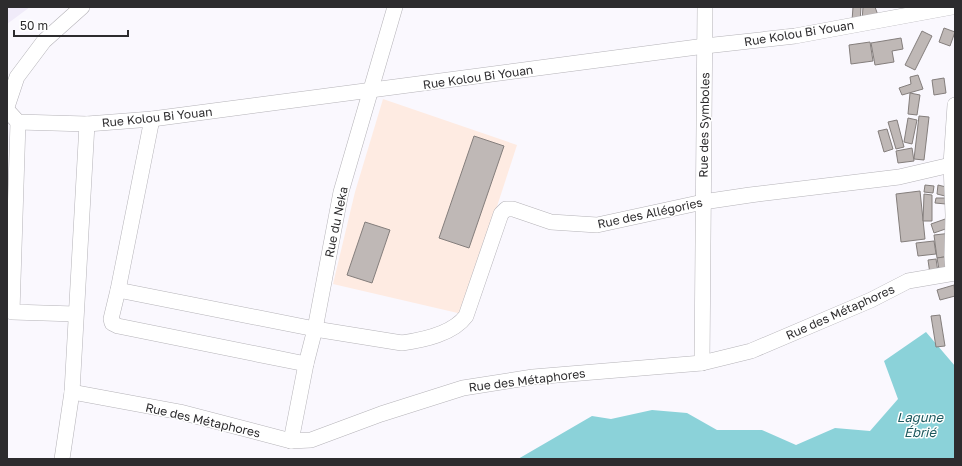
<svg xmlns="http://www.w3.org/2000/svg" width="962" height="466" font-family="'Golos Text',sans-serif">
	<style>
		.built { fill: #f0ebf9 }
		.education { fill: #feebe2 }
		.water { fill: #8bd2d9 }
		.building { fill: #bfb8b6; stroke: #847e7c }
		.lines { fill: none; stroke-linecap: round; stroke-linejoin: round }
		.street-casing { stroke: #b5b3b8; stroke-width: 16 }
		.street { stroke: #fff; stroke-width: 15 }
		.labels { text-anchor: middle; dominant-baseline: central; stroke-width: 3; stroke-linejoin: round; paint-order: stroke }
		.street-label { font-size: 12px; fill: #2d2c2e; stroke: #fff }
		.water-label { font-size: 13px; font-style: italic; fill: #1d595e; stroke: #fff }
	</style>
	<rect width="100%" height="100%" fill="#faf8fe"/>
	<path class="built" d="M7 7H30L7 24Z"/>
	<path class="education" d="M383 99 517 145 462 314 333 284 355 192Z"/>
	<path class="water" d="M926 332 955 366V459H518L592 416 611 419 652 410 687 413 717 430H762L796 445 835 428 870 431 898 399 884 361Z"/>
	<g class="building">
		<path d="M853 7H861L860 22 852 21Z"/>
		<path d="M863 7H875L879 18 862 21Z"/>
		<path d="M944 28 955 32 950 46 939 42Z"/>
		<path d="M922 31 932 36 915 70 905 65Z"/>
		<path d="M901 38 903 49 892 51 894 62 875 65 871 43Z"/>
		<path d="M870 42 873 61 851 64 849 45Z"/>
		<path d="M918 75 923 89 902 95 899 88 911 84 910 77Z"/>
		<path d="M944 78 946 93 934 95 932 80Z"/>
		<path d="M910 93 920 95 917 115 908 114Z"/>
		<path d="M919 116 929 117 924 160 914 159Z"/>
		<path d="M908 118 917 120 912 144 904 142Z"/>
		<path d="M897 120 904 147 896 149 888 122Z"/>
		<path d="M887 129 893 149 884 152 878 131Z"/>
		<path d="M474 136 504 146 469 248 439 238Z"/>
		<path d="M912 148 914 161 898 163 896 151Z"/>
		<path d="M925 185 934 186 933 193 924 192Z"/>
		<path d="M938 185 950 188 949 197 937 194Z"/>
		<path d="M920 191 925 239 901 242 896 194Z"/>
		<path d="M924 194 932 195V221H923Z"/>
		<path d="M936 198H946V204L935 203Z"/>
		<path d="M948 218 951 227 934 233 931 224Z"/>
		<path d="M365 222 390 230 372 283 347 275Z"/>
		<path d="M952 233 951 256 937 258 934 235Z"/>
		<path d="M934 241 936 254 918 256 916 243Z"/>
		<path d="M951 256 953 273 940 275 937 258Z"/>
		<path d="M936 259 938 272 930 274 928 260Z"/>
		<path d="M954 285 955 296 940 300 937 290Z"/>
		<path d="M940 315 945 346 936 347 931 316Z"/>
	</g>
	<g class="lines">
		<defs>
			<g id="street">
				<path d="M7 107 17 77 44 41 82 7"/>
				<path d="M7 110 18 122 87 124 152 119 705 46 795 36 952 7"/>
				<path d="M152 119 118 290 111 319 112 323 118 326 306 364"/>
				<path d="M18 122 12 312 75 314"/>
				<path d="M953 273 952 256 953 215 951 164 955 105"/>
				<path d="M118 290 315 329 402 343C423 340 453 334 466 316L501 214 506 209H513L551 222 597 225 703 202 750 195 899 177 955 164"/>
				<path d="M702 363 705 7"/>
				<path d="M72 392 180 412 291 441 311 440 381 414 463 388 533 377 702 363 751 351 871 300 908 281 955 273"/>
				<path d="M291 441 306 364 315 329 341 192 395 7"/>
				<path d="M62 459 72 392 87 124"/>
			</g>
		</defs>
		<use href="#street" class="street-casing"/>
		<use href="#street" class="street"/>
	</g>
	<g class="labels">
		<g class="street-label">
			<text transform="translate(799 33) rotate(-9)">Rue Kolou Bi Youan</text>
			<text transform="translate(478 77) rotate(-8)">Rue Kolou Bi Youan</text>
			<text transform="translate(157 117) rotate(-6)">Rue Kolou Bi Youan</text>
			<text transform="translate(704 125) rotate(-89)">Rue des Symboles</text>
			<text transform="translate(650 213) rotate(-12)">Rue des Allégories</text>
			<text transform="translate(336 222) rotate(-78)">Rue du Neka</text>
			<text transform="translate(840 312) rotate(-24)">Rue des Métaphores</text>
			<text transform="translate(527 380) rotate(-7)">Rue des Métaphores</text>
			<text transform="translate(203 420) rotate(13)">Rue des Métaphores</text>
		</g>
		<g class="water-label">
			<text x="920" y="417">Lagune<tspan x="920" dy="15">Ébrié</tspan></text>
		</g>
	</g>
	<rect width="962" height="466" fill="none" stroke="#2d2c2e" stroke-width="16"/>
	<path d="M14 30v6h114v-6" fill="none" stroke="#2d2c2e" stroke-width="2"/>
	<text x="20" y="30" font-size="12" fill="#2d2c2e" stroke="#ffffff" stroke-width="3" paint-order="stroke">50 m</text>
</svg>
